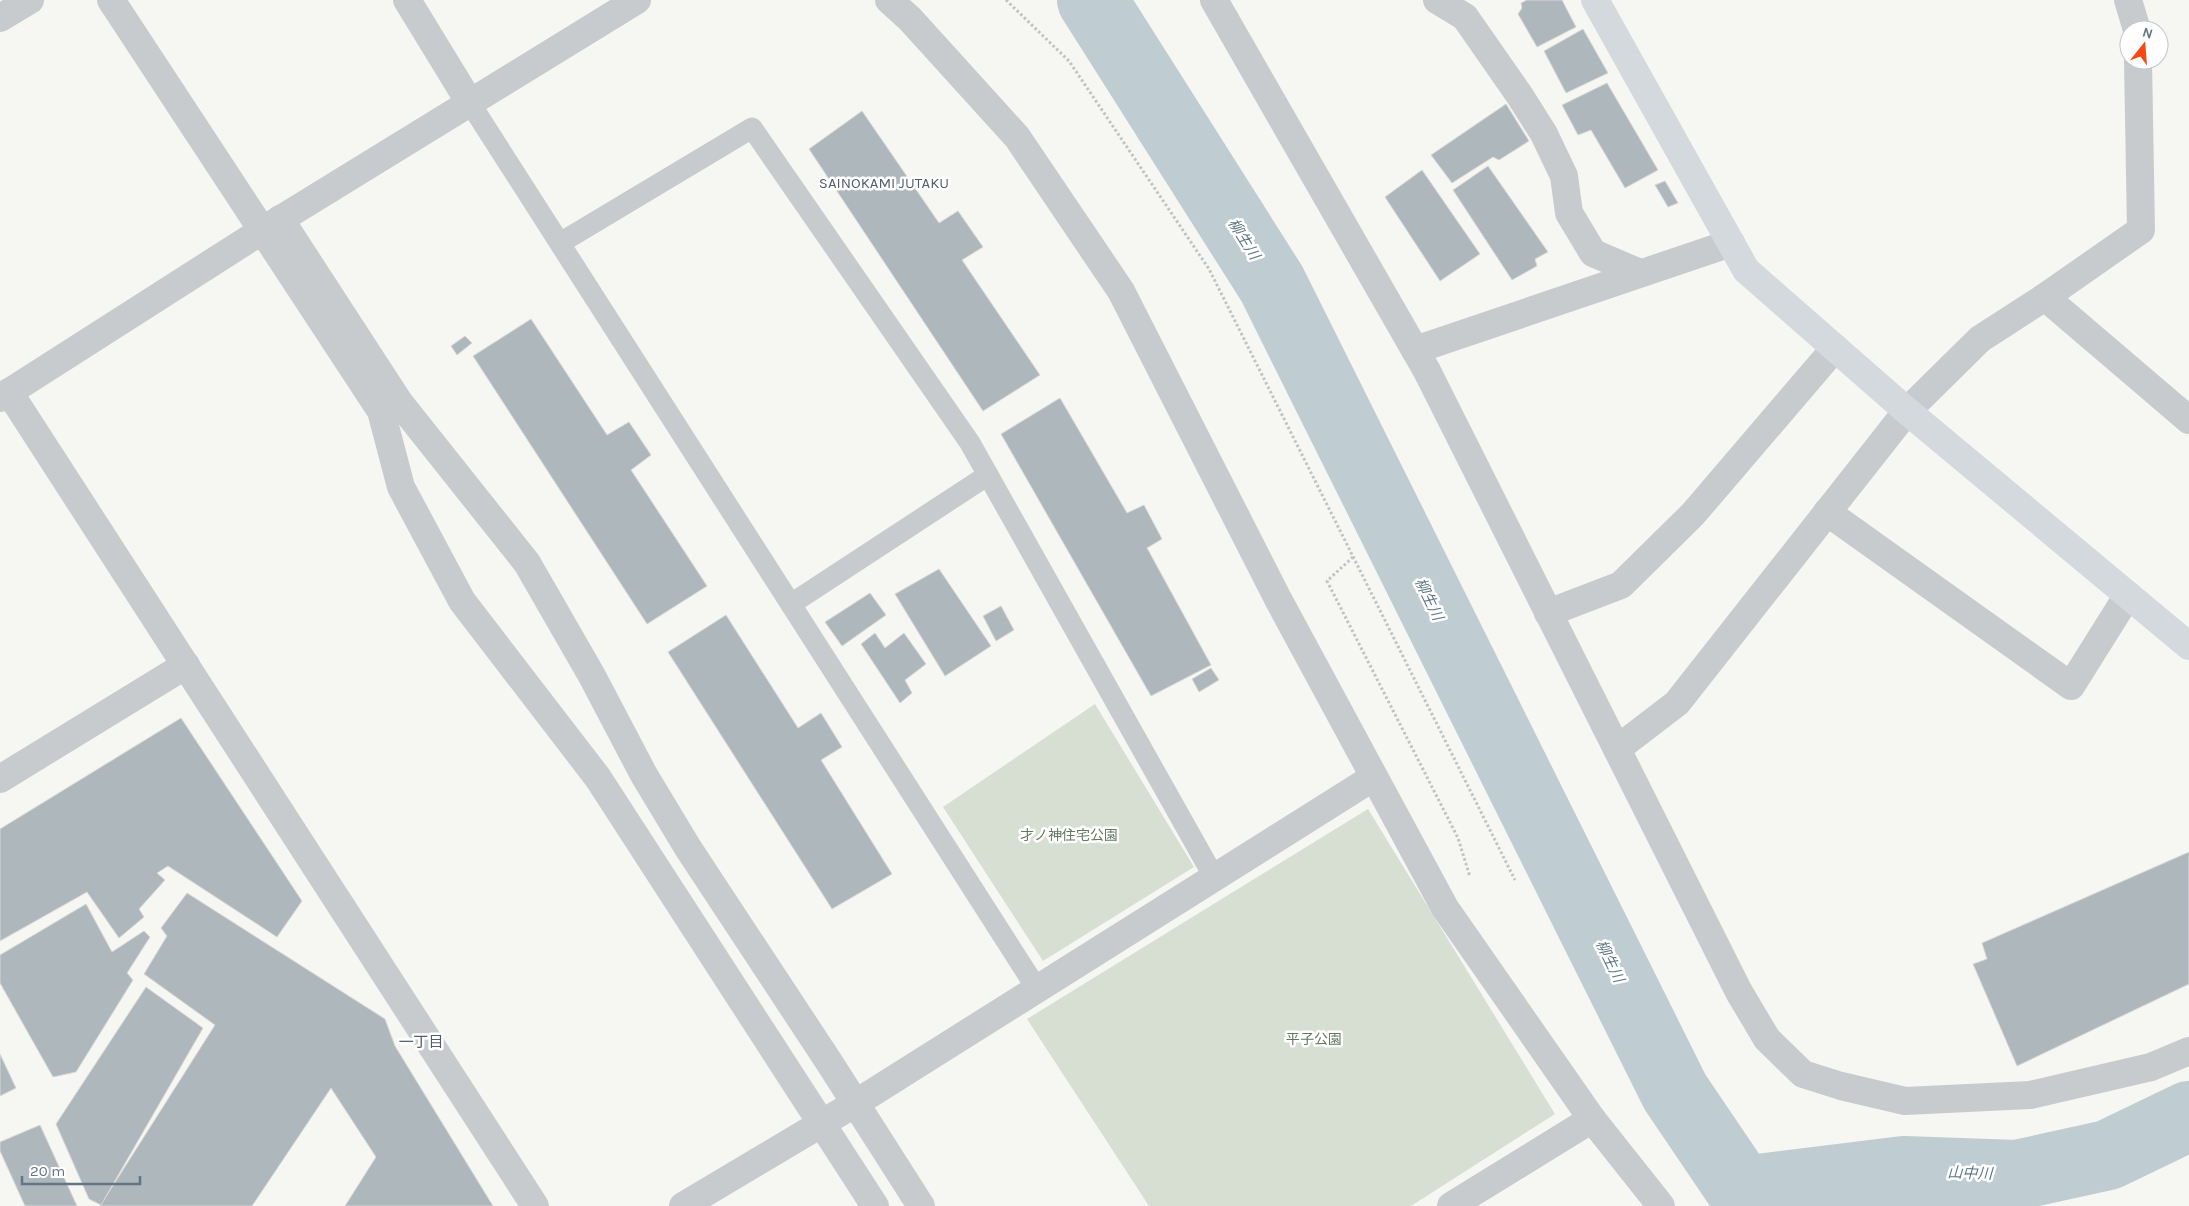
<svg xmlns="http://www.w3.org/2000/svg" width="2189" height="1206" font-family="Karla,'Noto Sans JP',sans-serif">
	<style>
		.green { fill: #d7dfd3 }
		.lines { fill: none; stroke-linecap: round; stroke-linejoin: round }
		.river { stroke: #bfccd1; stroke-width: 70 }
		.building { fill: #aeb7bc; stroke: #d8d8d5 }
		.path { stroke: #c0c2c4; stroke-width: 3; stroke-dasharray: 2.5 2.5; stroke-linecap: butt }
		.lane { stroke: #c8cbce; stroke-width: 21 }
		.street { stroke: #c8cbce; stroke-width: 28 }
		.secondary { stroke: #d3d9dd; stroke-width: 28 }
		.labels { text-anchor: middle; dominant-baseline: central; stroke-width: 5; stroke-linejoin: round; paint-order: stroke }
		.park-label { font-size: 14px; fill: #63785e; stroke: #fff }
		.neighbourhood-label { font-size: 15px; fill: #515f6b; stroke: #fff }
		.water-label { font-size: 15px; font-style: italic; fill: #5e7983; stroke: #fff }
	</style>
	<rect width="100%" height="100%" fill="#f6f6f2"/>
	<g class="green">
		<path d="M1095 704 1194 867 1043 961 943 807Z"/>
		<path d="M1368 809 1555 1114 1411 1206H1149L1027 1019Z"/>
	</g>
	<g class="lines">
		<g class="river">
			<path d="M1092 0 1272 284 1675 1092 1742 1191 1751 1206"/>
			<path d="M1742 1191 1904 1171 2017 1175 2108 1155 2189 1116"/>
		</g>
	</g>
	<g class="building">
		<path d="M1527 0H1562L1576 27 1537 47 1518 14 1522 8 1521 3Z"/>
		<path d="M1583 29 1608 73 1566 93 1544 51Z"/>
		<path d="M1607 83 1658 170 1625 188 1591 130 1578 135 1562 105Z"/>
		<path d="M1506 104 1529 141 1499 160 1493 157 1452 183 1431 155Z"/>
		<path d="M862 111 939 223 958 211 983 247 962 260 1040 375 983 411 809 149Z"/>
		<path d="M1488 166 1548 252 1535 259 1537 266 1512 280 1453 190Z"/>
		<path d="M1422 170 1480 254 1440 281 1385 197Z"/>
		<path d="M1665 181 1678 203 1668 207 1655 185Z"/>
		<path d="M531 319 607 435 629 422 651 455 631 470 707 586 647 624 473 356Z"/>
		<path d="M465 336 472 343 457 355 451 346Z"/>
		<path d="M1060 398 1127 513 1144 505 1162 539 1147 548 1211 665 1151 696 1001 434Z"/>
		<path d="M939 569 991 646 945 676 895 594Z"/>
		<path d="M870 593 886 615 842 646 825 622Z"/>
		<path d="M1001 606 1014 630 996 641 983 616Z"/>
		<path d="M726 615 798 728 821 713 842 747 821 760 892 874 832 909 668 652Z"/>
		<path d="M875 633 885 648 904 633 926 664 905 680 912 693 900 703 861 644Z"/>
		<path d="M1211 668 1219 680 1199 692 1192 679Z"/>
		<path d="M181 718 302 901 277 937 168 866 157 873 165 880 139 909 144 917 119 938 87 892 0 941V829Z"/>
		<path d="M2189 852V984L2017 1066 1973 964 1987 959 1982 943Z"/>
		<path d="M187 893 385 1019 395 1046 493 1206H345L376 1157 331 1088 252 1206H100L215 1025 144 974 167 936 161 928Z"/>
		<path d="M86 904 112 952 144 931 150 937 127 973 133 980 76 1072 53 1077 0 983V955Z"/>
		<path d="M146 987 203 1028 101 1205 89 1199 56 1124Z"/>
		<path d="M0 1054 16 1088 0 1096Z"/>
		<path d="M40 1125 77 1206H25L0 1151V1142Z"/>
	</g>
	<g class="lines">
		<g class="path">
			<path d="M1006 0 1069 61 1209 269 1515 880"/>
			<path d="M1353 557 1327 581 1458 838 1470 877"/>
		</g>
		<g class="lane">
			<path d="M470 103 1037 989"/>
			<path d="M560 243 752 128 970 443 1214 877"/>
			<path d="M791 604 988 475"/>
		</g>
		<g class="street">
			<path d="M111 0 381 411 401 487 462 601 598 778 875 1206"/>
			<path d="M407 0 470 103"/>
			<path d="M889 0 910 19 1017 137 1121 291 1278 599 1445 908 1592 1119 1661 1206"/>
			<path d="M1214 0 1427 371 1739 992 1767 1039 1803 1074 1841 1086 1905 1101 2030 1095 2151 1067 2189 1051"/>
			<path d="M1437 0 1465 17 1520 96 1544 134 1564 176 1569 213 1593 253 1640 273"/>
			<path d="M2128 0 2137 30"/>
			<path d="M0 18 30 0"/>
			<path d="M280 219 399 402 527 563 592 676 644 775 688 848 829 1062 921 1206"/>
			<path d="M2045 297 2189 420"/>
			<path d="M1415 350 1731 243"/>
			<path d="M9 392 535 1206"/>
			<path d="M0 398 263 230 637 0"/>
			<path d="M1827 512 2071 686 2128 595"/>
			<path d="M1548 613 1621 585 1693 514 1835 348"/>
			<path d="M1617 749 1677 703 1907 411 1980 339 2045 297 2141 230 2138 60"/>
			<path d="M0 779 186 665"/>
			<path d="M683 1206 856 1103 1374 777"/>
			<path d="M1451 1206 1592 1119"/>
		</g>
		<path class="secondary" d="M1595 0 1746 270 1907 411 2189 646"/>
	</g>
	<g class="labels">
		<g class="park-label">
			<text x="1069" y="835">才ノ神住宅公園</text>
			<text x="1314" y="1039">平子公園</text>
		</g>
		<g class="neighbourhood-label">
			<text x="884" y="183">SAINOKAMI JUTAKU</text>
			<text x="421" y="1042">一丁目</text>
		</g>
		<g class="water-label">
			<text transform="translate(1244 239) rotate(58)">柳生川</text>
			<text transform="translate(1429 599) rotate(64)">柳生川</text>
			<text transform="translate(1610 961) rotate(64)">柳生川</text>
			<text transform="translate(1970 1173) rotate(2)">山中川</text>
		</g>
	</g>
	<g transform="translate(2144 45) rotate(17)"><circle r="24" fill="#ffffff" stroke="#c0c8cf"/>
	<path d="M0-4L9 19L0 12L-9 19Z" fill="#f44a15"/>
	<text y="-8" font-size="14" font-weight="bold" text-anchor="middle" fill="#627686">N</text>
	</g>
	<path d="M22 1176v8h118v-8" fill="none" stroke="#627686" stroke-width="2.5"/>
	<text x="30" y="1176" font-size="15" fill="#627686" stroke="#ffffff" stroke-width="4" paint-order="stroke">20 m</text>
</svg>
